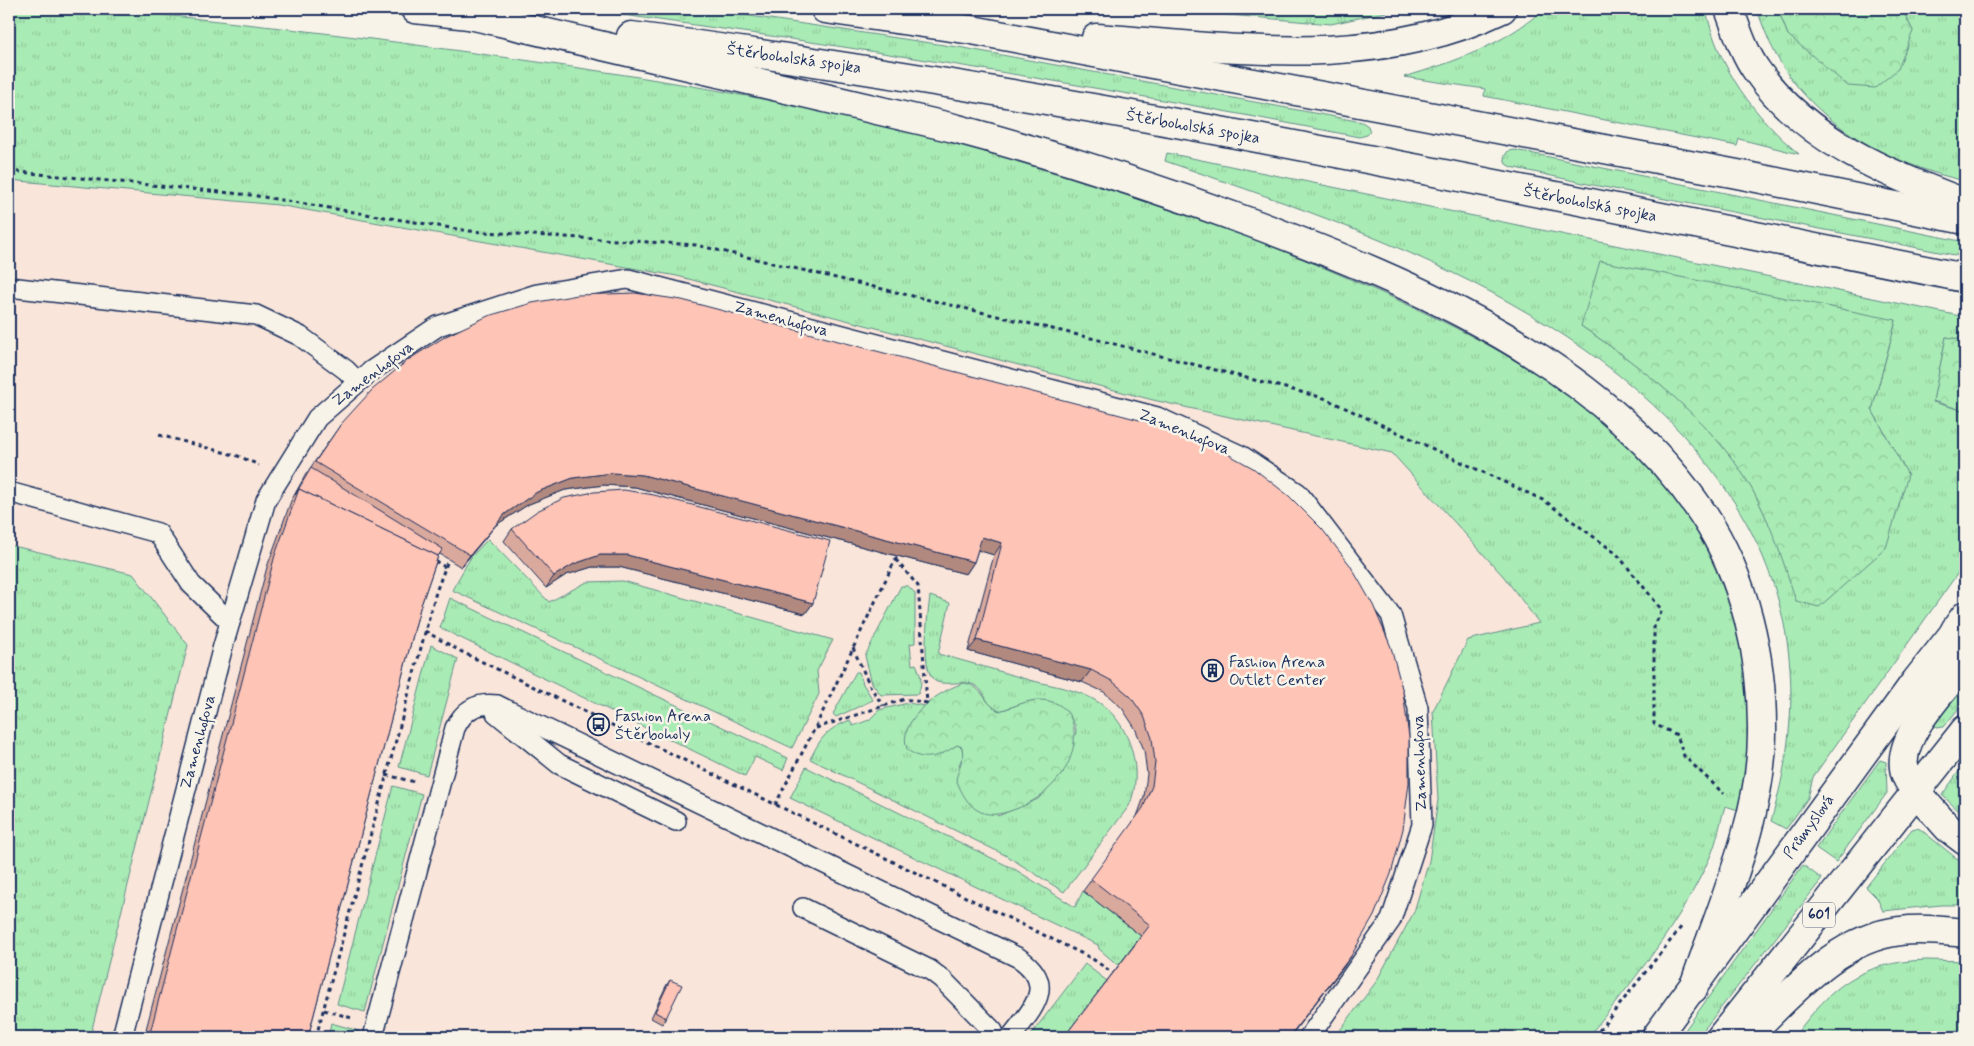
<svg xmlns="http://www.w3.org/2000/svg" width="1974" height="1046" font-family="Mynerve,sans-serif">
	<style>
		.built { fill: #f9e5d9 }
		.grass { fill: url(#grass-tufts); stroke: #628d89; fill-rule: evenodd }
		.forest { fill: url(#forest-crowns); stroke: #628d89 }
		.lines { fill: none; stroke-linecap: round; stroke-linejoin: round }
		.lane-casing { stroke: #1b2f5e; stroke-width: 22 }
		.primary-casing { stroke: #1b2f5e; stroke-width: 31 }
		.highway-casing { stroke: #1b2f5e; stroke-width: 31 }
		.path { stroke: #1b2f5e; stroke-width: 3; stroke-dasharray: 4 4; stroke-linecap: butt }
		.lane { stroke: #f7f3e8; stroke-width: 19 }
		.primary { stroke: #f7f3e8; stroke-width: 28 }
		.highway { stroke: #f7f3e8; stroke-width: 28 }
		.wall { fill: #daa99d; stroke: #1b2f5e }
		.shaded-wall { fill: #b2897f; stroke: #1b2f5e }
		.building { fill: #fec4b6; stroke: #1b2f5e }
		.labels { text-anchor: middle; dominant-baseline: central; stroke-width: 5; stroke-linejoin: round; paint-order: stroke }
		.shield { fill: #f7f3e8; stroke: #5d6a87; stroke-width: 1 }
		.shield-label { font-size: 15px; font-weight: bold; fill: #1b2f5e }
		.street-label { font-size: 16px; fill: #1b2f5e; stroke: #f7f3e8 }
		.poi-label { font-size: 16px; fill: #1b2f5e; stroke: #f7f3e8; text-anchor: start }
	</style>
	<defs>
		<pattern id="grass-tufts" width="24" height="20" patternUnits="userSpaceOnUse" patternTransform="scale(1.25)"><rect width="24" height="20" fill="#a9ebb4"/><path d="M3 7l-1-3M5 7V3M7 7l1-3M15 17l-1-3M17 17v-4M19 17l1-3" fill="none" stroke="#91ca9d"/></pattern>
		<pattern id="forest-crowns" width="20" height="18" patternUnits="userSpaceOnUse" patternTransform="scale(1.25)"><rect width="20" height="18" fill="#a9ebb4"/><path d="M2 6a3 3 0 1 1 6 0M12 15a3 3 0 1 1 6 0" fill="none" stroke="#91ca9d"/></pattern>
	</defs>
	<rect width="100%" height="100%" fill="#f7f3e8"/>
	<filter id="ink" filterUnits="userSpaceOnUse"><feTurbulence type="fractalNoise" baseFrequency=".02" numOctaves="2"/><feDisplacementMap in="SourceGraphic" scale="10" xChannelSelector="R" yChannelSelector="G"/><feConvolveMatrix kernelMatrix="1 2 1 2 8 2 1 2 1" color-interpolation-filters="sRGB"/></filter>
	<g filter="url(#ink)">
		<path class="built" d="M9 180 278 205 677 276 1153 400 1392 453 1504 577 1590 692 1335 1037H90L188 645 133 574 9 545Z"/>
		<g class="grass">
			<path d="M9 9C37 9 65 8 93 9 132 10 171 16 209 20 293 29 377 39 460 51 558 65 656 78 752 97 959 136 1164 197 1357 282 1474 333 1598 394 1676 500 1723 563 1753 658 1750 738 1749 762 1745 787 1742 811L1725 806C1720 823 1717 842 1710 857 1680 924 1633 981 1588 1037H1335L1376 982 1414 912 1429 861 1438 800 1433 711 1468 640 1539 623 1504 577 1392 453 1153 400 677 276 278 205 9 180Z"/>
			<path d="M579 9H703L964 48 1362 122 1368 126 1370 132 1367 135 1359 137C1100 86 840 44 579 9Z"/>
			<path d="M1162 9H1400L1331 24Z"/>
			<path d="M1544 9H1706C1717 67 1755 117 1799 154L1739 139 1737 146 1484 96 1485 89 1404 77C1455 62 1503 45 1544 9Z"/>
			<path d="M1757 9H1778L1788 35 1913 31 1902 9H1965V181C1890 164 1814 125 1776 55 1768 40 1762 24 1757 9Z"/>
			<path d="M1515 150 1965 242V257L1588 184 1511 167 1506 164 1504 157 1508 151Z"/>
			<path d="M1167 153 1965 317V340L1946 337 1933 402 1965 411V563L1813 777 1808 798 1786 829 1771 821C1802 717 1799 618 1746 522 1633 319 1371 232 1165 161ZM1896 321 1872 410 1908 475 1778 542C1769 525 1762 507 1753 490 1714 422 1645 369 1581 326Z"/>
			<path d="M488 539 549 602 587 582 623 581 833 640 817 671 819 694 792 748 452 590 471 557Z"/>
			<path d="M9 545 133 574 188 645 90 1037H9Z"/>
			<path d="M901 586H908L915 593V643L910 644 912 665 916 664C921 675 923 682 918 694L881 695 872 683 865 656Z"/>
			<path d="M930 596 950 603 938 654C968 662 999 671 1029 680 1053 686 1080 689 1101 704 1131 725 1144 773 1129 806L1064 892 1007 856 810 759C822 736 826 730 850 720L853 726 869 720 879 710 908 703 925 706 909 725 935 756 957 745 962 747 963 756 959 765 998 816 1038 799 1063 773 1076 732 1075 725 1067 712 1027 702 999 711C984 704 987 693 976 686 965 679 949 686 937 682 919 675 928 613 930 596Z"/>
			<path d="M450 598 788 758 783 770 755 757 745 776 440 628Z"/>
			<path d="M431 645 458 659 427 775 399 767Z"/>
			<path d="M856 672H859L863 684 873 700 836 717 833 714Z"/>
			<path d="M1965 678V700L1944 727 1936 728 1934 720Z"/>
			<path d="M1880 760 1886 762 1887 793 1836 862 1816 848Z"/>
			<path d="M1965 763V817L1942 795Z"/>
			<path d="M806 767 1016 870 1075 907 1083 891 1141 936 1119 966 1099 949 1098 945 790 798Z"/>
			<path d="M393 786 422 794 365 1012 337 1004Z"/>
			<path d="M1916 828 1920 829 1965 865V905H1941L1883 911 1877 898 1866 887 1912 829Z"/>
			<path d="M1803 865 1822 879 1698 1037H1680Z"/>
			<path d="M1927 960 1965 961V1037H1794C1832 985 1861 962 1927 960Z"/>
			<path d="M1085 964 1107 981 1064 1037H1029Z"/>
			<path d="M331 1023 359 1031 357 1037H328Z"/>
		</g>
		<g class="forest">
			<path d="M1778 9H1902L1913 31 1898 69 1875 88 1848 86 1788 35Z"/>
			<path d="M1600 261 1896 320 1872 410 1908 475 1886 548 1819 607 1796 601C1784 563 1772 526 1753 491 1718 426 1641 366 1581 326Z"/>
			<path d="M1946 337 1965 340V411L1933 401Z"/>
			<path d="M965 683C985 688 983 703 999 711 1012 708 1026 700 1039 700 1082 700 1081 749 1061 775 1048 792 1033 803 1013 810 982 822 967 808 956 779L963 756 962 747 957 745C941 756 923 764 907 749 896 720 942 688 965 683Z"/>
		</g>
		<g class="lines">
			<defs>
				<g id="lane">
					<path d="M9 287 256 315 300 336 346 370 358 382"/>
					<path d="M9 492 158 533 191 584 230 622"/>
					<path d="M496 713 559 764 676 821"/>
					<path d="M803 908 930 970 942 979 993 1031 995 1037"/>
					<path d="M122 1037 223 646 266 500 317 418 371 371 438 326 537 294 628 279 1157 417 1242 456 1298 493 1391 615 1418 708 1422 825 1391 920 1309 1037"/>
					<path d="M373 1037 455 728C464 710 476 702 497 705L1019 958C1058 985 1032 1009 1011 1037"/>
				</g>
				<g id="primary">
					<path d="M1916 792C1911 785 1905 777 1904 768 1899 734 1945 689 1965 663"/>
					<path d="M1656 1037 1916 681 1965 619"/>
					<path d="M1721 1037 1965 730"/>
				</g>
				<g id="highway">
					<path d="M415 9 487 17"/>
					<path d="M825 9 972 30 1737 174 1965 220"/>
					<path d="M1729 9C1737 30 1744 53 1757 71 1805 140 1890 175 1965 203"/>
					<path d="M470 15 954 128C1055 155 1154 187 1252 223 1417 285 1602 362 1703 514 1745 577 1763 658 1762 734 1762 818 1720 910 1693 989"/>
					<path d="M631 36C1080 95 1522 190 1965 278"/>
					<path d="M1096 38C1234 48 1373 71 1502 9"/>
					<path d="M1955 630 1965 616"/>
					<path d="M1916 792 1948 828 1965 841"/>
					<path d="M1746 1037C1790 996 1836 938 1900 931 1922 928 1944 931 1965 933"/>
				</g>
			</defs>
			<use href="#lane" class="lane-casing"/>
			<use href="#primary" class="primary-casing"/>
			<use href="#highway" class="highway-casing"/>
			<g class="path">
				<path d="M9 171 251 195 469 231 696 245 1095 339 1324 398 1545 501 1617 554 1662 610 1654 627V724L1677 735 1684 756 1724 794"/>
				<path d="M159 435 238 456 259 465"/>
				<path d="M435 561 445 567"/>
				<path d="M425 631 460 651 1091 958 1113 973"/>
				<path d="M853 648 870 686 883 706"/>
				<path d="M816 728 905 699 927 703 918 586 896 560"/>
				<path d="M386 775 415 782"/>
				<path d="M775 805 815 728 897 556"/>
				<path d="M324 1010 352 1018"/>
				<path d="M316 1037 436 592 448 560"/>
				<path d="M1594 1037 1682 926"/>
			</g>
			<use href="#lane" class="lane"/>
			<use href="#primary" class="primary"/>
			<use href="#highway" class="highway"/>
		</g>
		<g class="wall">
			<path d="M341 424 1170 428 1351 956 1290 1037H1064L1141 936 1083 891 1136 819 1144 797 1147 774 1144 750 1135 728 1122 708 1104 692 1082 682 968 651 994 555 978 550 974 562 966 574 635 487 604 485 565 490 529 504 496 525 461 567 440 554 438 556 420 608 308 1037H144L267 567 291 501 306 474Z"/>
			<path d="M512 529 813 603 805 614 619 567H592L566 575 546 588 504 541Z"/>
			<path d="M670 980 666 1018 662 1024 651 1018 666 986Z"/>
		</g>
		<g class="shaded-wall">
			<path d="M612 473 643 475 974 562 966 574 635 487 604 485 565 490 529 504 496 525 461 567 470 555 505 514 537 492 573 478Z"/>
			<path d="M982 537 1002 543 994 555 974 549Z"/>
			<path d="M600 555H627L813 603 805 614 619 567H592L566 575 546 588 554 576 574 564Z"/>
			<path d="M977 640 1091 670 1082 682 968 651Z"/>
			<path d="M1351 956 1343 968 1289 1037Z"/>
		</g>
		<g class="building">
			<path d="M635 293 682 300 1170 428 1213 446 1253 468 1289 496 1322 529 1350 565 1373 605 1391 647 1403 692 1409 737V783L1403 829 1391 874 1374 916 1351 956 1289 1037H1064L1150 925 1091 879 1143 808 1152 786 1155 762 1152 738 1144 716 1130 696 1112 681 1091 670 977 640 1002 543 982 537 974 562 643 475 612 473 573 478 537 492 505 514 470 555 315 462 341 424 372 390 408 360 446 336 488 316 532 303 578 295Z"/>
			<path d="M311 468 443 549 438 556 299 489 295 495Z"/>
			<path d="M299 489 438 556 420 608 308 1037H149L275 555Z"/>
			<path d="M624 490 654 495 830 541 813 603 627 555H600L574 564 554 576 512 529 537 511 564 498 594 492Z"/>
			<path d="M670 980 682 985 666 1018 655 1012Z"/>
		</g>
	</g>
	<defs>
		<symbol id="building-ring" viewBox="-11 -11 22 22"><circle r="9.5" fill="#f7f3e8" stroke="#1b2f5e" stroke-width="1.5"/><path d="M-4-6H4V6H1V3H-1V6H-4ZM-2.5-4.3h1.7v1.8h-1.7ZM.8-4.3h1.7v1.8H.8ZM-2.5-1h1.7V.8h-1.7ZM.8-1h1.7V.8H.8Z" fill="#1b2f5e"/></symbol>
		<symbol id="bus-ring" viewBox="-11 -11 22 22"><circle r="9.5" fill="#f7f3e8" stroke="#1b2f5e" stroke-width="1.5"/><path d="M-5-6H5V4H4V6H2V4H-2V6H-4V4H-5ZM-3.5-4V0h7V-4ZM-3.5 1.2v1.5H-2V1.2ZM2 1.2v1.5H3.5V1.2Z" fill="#1b2f5e"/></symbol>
	</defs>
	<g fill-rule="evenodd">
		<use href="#building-ring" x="1200" y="658" width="25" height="25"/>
		<use href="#bus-ring" x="586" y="712" width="25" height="25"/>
	</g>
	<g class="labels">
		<rect class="shield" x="1803" y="902.5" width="32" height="25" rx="4"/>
		<g class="shield-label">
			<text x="1819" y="915">601</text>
		</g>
		<g class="street-label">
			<text transform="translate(794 59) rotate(8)">Štěrboholská spojka</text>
			<text transform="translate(1193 127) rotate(10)">Štěrboholská spojka</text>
			<text transform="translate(1590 204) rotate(11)">Štěrboholská spojka</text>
			<text transform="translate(781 319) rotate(15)">Zamenhofova</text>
			<text transform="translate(373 374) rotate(-37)">Zamenhofova</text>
			<text transform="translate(1184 432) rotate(22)">Zamenhofova</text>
			<text transform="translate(198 742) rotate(-75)">Zamenhofova</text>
			<text transform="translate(1420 763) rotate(-92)">Zamenhofova</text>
			<text transform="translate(1809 827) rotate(-54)">Průmyslová</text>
		</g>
		<g class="poi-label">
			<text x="1229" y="662">Fashion Arena<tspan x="1229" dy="18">Outlet Center</tspan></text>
			<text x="615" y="716">Fashion Arena<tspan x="615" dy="18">Štěrboholy</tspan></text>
		</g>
	</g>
	<rect width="1974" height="1046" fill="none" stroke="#f7f3e8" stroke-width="30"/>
	<rect x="15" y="15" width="1944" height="1016" fill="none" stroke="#1b2f5e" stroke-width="2" filter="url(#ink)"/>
</svg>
